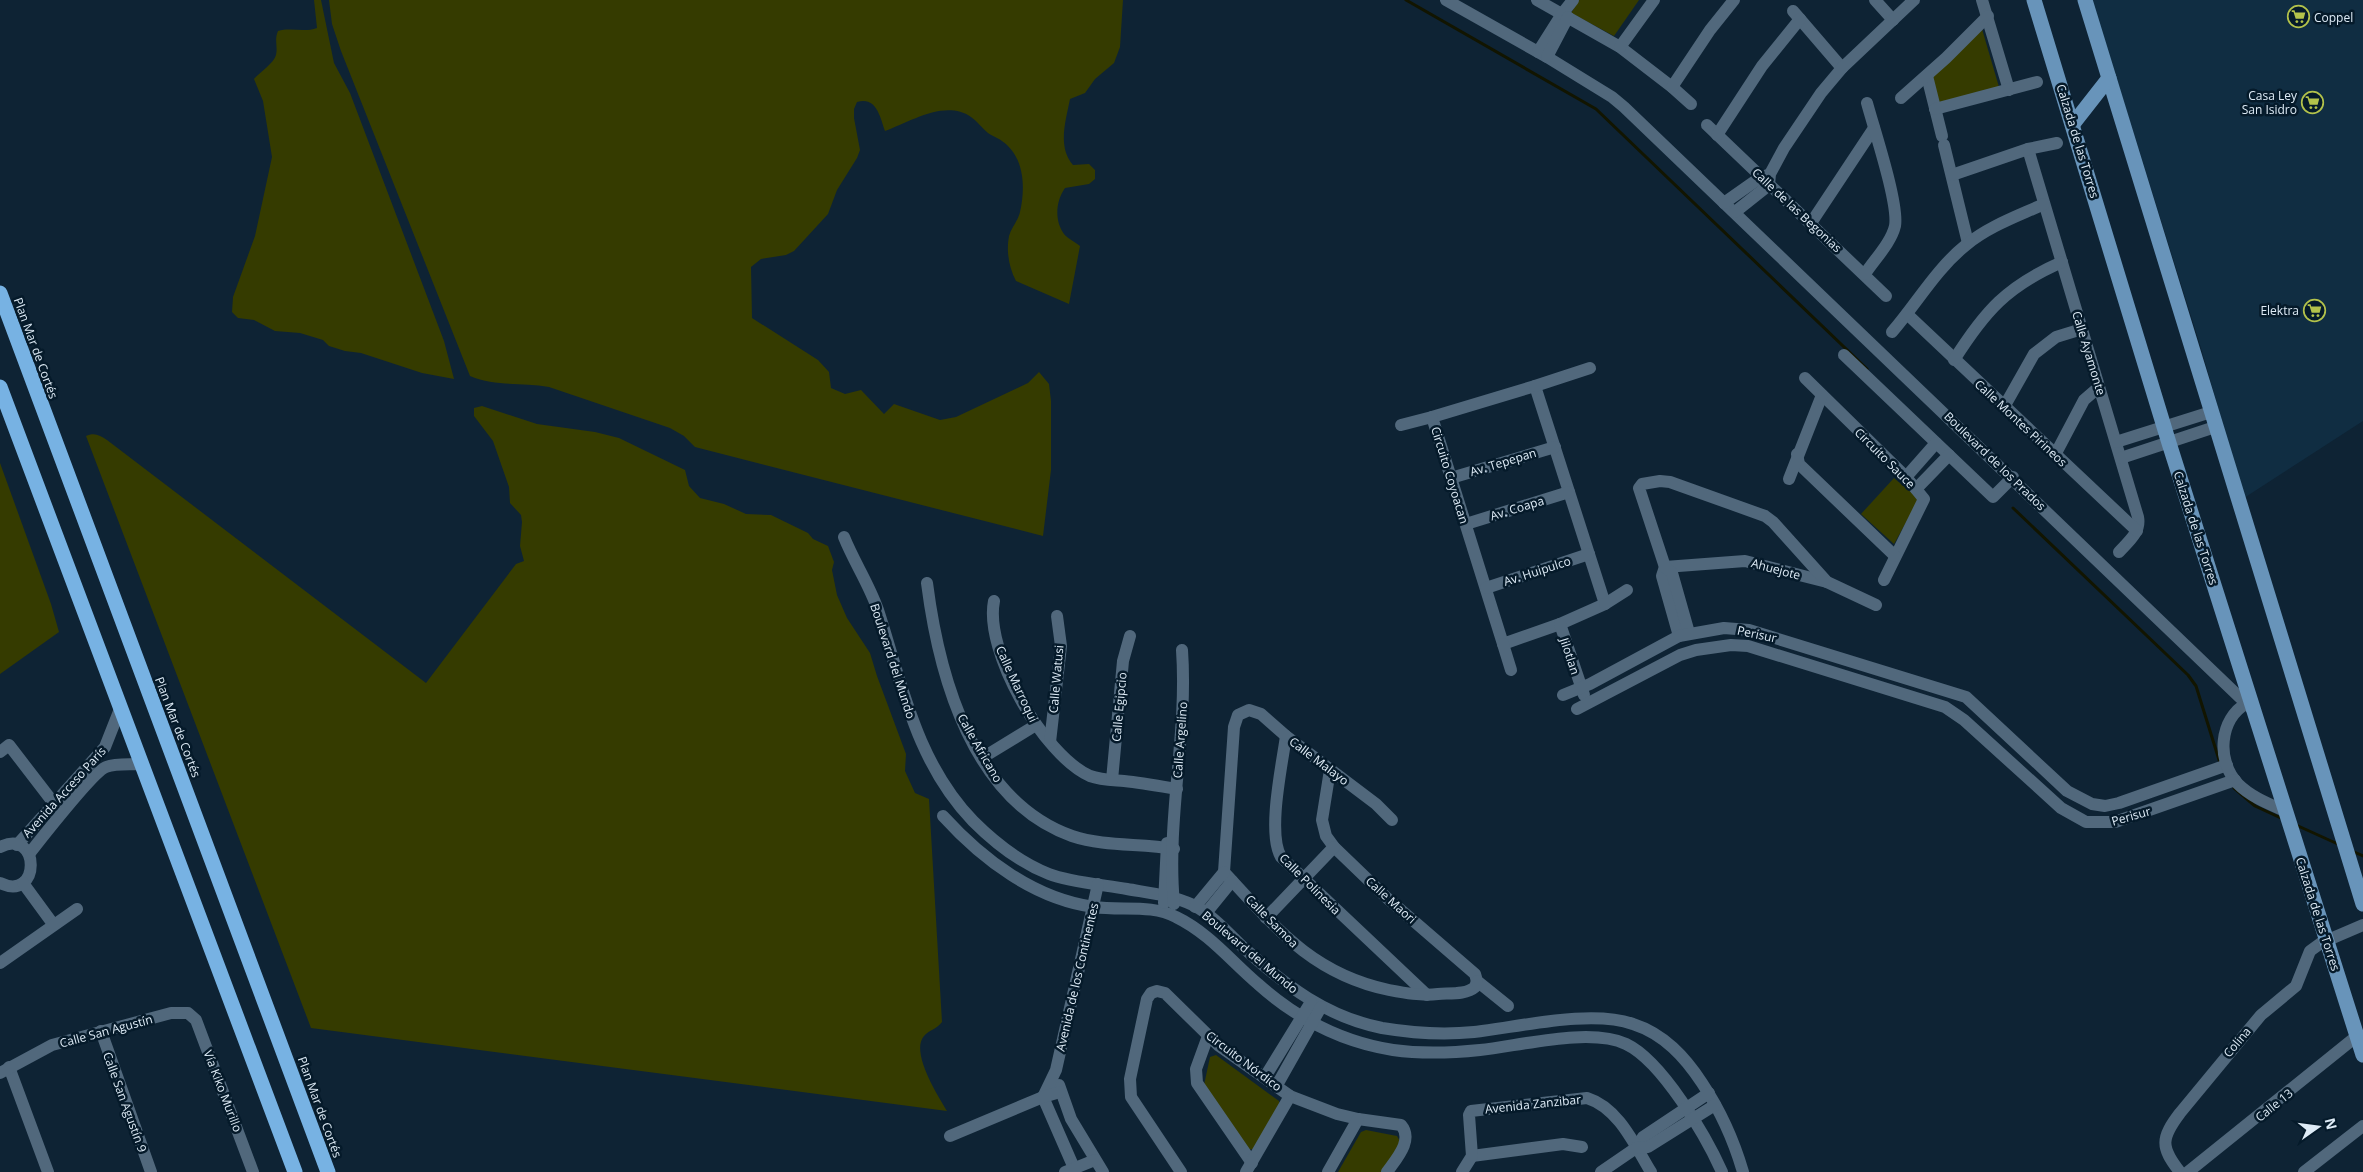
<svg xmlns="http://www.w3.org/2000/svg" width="2363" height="1172" font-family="'Open Sans',sans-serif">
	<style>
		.built { fill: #102d42 }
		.green { fill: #353b00 }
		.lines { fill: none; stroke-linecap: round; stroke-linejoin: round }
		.stream { stroke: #121500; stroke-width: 3 }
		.minor { stroke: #51687c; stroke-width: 12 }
		.major { stroke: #6894ba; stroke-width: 15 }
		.highway { stroke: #77b2e3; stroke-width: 15 }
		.labels { text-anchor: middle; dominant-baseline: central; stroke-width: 5; stroke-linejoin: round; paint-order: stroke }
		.poi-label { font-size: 12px; fill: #deebf6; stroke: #051a2a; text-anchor: end }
		.street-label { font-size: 12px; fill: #deebf6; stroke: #051a2a }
	</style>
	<rect width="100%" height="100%" fill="#0e2334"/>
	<path class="built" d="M2092 0H2363V421L2244 498 2201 348Z"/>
	<g class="green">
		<path d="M314 0H321L334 63 350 93 444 341 454 379 422 373 361 353 345 351 329 346 323 340 300 333 275 331 254 320 238 318 232 312 233 297 255 236 272 157 263 101 254 79C260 72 274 63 276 55 278 46 274 40 278 31 291 27 304 33 317 28Z"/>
		<path d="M329 0H1123L1120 47 1114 63 1095 79 1085 93 1070 99C1066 120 1057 147 1073 165L1089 164 1095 170V179L1089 184 1065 188C1056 201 1054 220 1064 234 1067 238 1075 242 1080 246L1069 304 1016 281C1009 268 1006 251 1009 236 1011 228 1018 221 1020 212 1025 190 1025 162 1007 145 1001 139 994 137 988 133 982 128 977 121 971 117 945 99 910 122 885 131 880 116 876 96 857 102L854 109V118L860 150 857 158 837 190 828 214 794 251 786 255 761 259 751 267 752 318 818 360 829 372 831 388 845 394 861 390 884 414 894 404 940 420 956 417 1028 383 1039 372 1049 384 1051 401V470L1043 536 695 447 684 436 670 428 549 387C522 382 496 387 470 376L341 51 332 24Z"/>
		<path d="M1579 0H1639L1614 36 1571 13Z"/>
		<path d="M1982 29 1999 87 1937 103 1929 80Z"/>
		<path d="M482 406 537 424 595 432 619 438 685 470 689 486 700 498 724 504 746 514 771 515 808 533 813 539 828 546 834 562 832 570 837 595 847 618 870 653 877 676 906 754 905 771 915 793 929 799 942 1022C937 1029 929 1030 924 1036 910 1052 938 1096 947 1111L311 1028 86 436C94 432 100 435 107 440L426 683 516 564 524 561 520 546 522 522 521 515 510 503 509 487 493 441 474 416V408Z"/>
		<path d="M0 463 51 604 59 632 0 674Z"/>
		<path d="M1894 478 1919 499 1894 544 1861 514Z"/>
		<path d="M1216 1055 1279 1101 1280 1106 1253 1149 1248 1150 1204 1085 1210 1057Z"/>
		<path d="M1366 1130 1397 1136 1401 1143 1384 1172H1338L1361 1132Z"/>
	</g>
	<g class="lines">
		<g class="stream">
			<path d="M1406 0 1596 109 1867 369"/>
			<path d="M2013 508 2188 675 2196 686 2220 763"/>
			<path d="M2234 788 2255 806 2283 819"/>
			<path d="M2296 825 2340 845"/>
			<path d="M2352 851 2363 856"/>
		</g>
		<g class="minor">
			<path d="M1446 0 1547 57 1612 97 1624 107 2254 711"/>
			<path d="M1537 0 1620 47 1672 87 1691 104"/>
			<path d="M1875 0 1893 20"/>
			<path d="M1982 0 2009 90"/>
			<path d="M1793 11 1842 68"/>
			<path d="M1620 47 1654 0"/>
			<path d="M1538 52 1562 14 1573 0"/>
			<path d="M1547 57 1568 17"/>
			<path d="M1927 76 1942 136"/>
			<path d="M1672 87 1710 30 1734 0"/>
			<path d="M1901 98 1946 58 1988 16"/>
			<path d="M1935 109 2037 82"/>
			<path d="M1707 125 1886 296"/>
			<path d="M1717 135 1762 66 1800 19"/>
			<path d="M1944 145 1968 243"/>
			<path d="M2028 149 2138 517C2141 532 2129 541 2119 552"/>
			<path d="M1952 175 2028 149 2057 143"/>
			<path d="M1724 203 1761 177 1768 175"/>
			<path d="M1735 212 1769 185 1770 174 1784 148 1821 93 1842 68 1914 0"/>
			<path d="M1811 223 1874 128"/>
			<path d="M1865 274C1874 260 1891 243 1895 226 1899 204 1874 129 1867 103"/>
			<path d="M1907 314 2137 531"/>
			<path d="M1892 332C1917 303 1936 269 1966 245 1989 226 2018 216 2044 204"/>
			<path d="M1844 355 1993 497 2013 477"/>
			<path d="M1954 360C1985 311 2007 286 2062 262"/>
			<path d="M1805 378 1906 477 1924 499 1884 580"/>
			<path d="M1535 386 1605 604 1560 624 1503 644 1432 417Z"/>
			<path d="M1535 386 1590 368"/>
			<path d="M2004 407 2034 354 2056 337 2082 329"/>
			<path d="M1401 425 1432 417"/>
			<path d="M2116 442 2211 412"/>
			<path d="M1797 454 1799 464 1895 556"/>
			<path d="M2055 455 2084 400 2099 387"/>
			<path d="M2121 458 2215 427"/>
			<path d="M1906 477 1936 443"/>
			<path d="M1451 478 1555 447"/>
			<path d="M1789 479 1822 395"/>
			<path d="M1916 489 1949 455"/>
			<path d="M1466 524 1569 492"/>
			<path d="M844 537C854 562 869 584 878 610 902 684 916 762 973 821 994 842 1021 863 1049 874 1069 882 1105 885 1127 889 1150 893 1172 895 1193 905 1213 915 1229 934 1245 949 1286 986 1327 1017 1382 1028 1412 1033 1444 1035 1474 1032 1519 1027 1591 1009 1633 1024 1664 1034 1685 1057 1702 1083 1720 1110 1734 1141 1743 1172"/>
			<path d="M1665 567 1745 561 1827 582"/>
			<path d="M1665 567 1662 576 1679 636"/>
			<path d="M927 583C939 677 973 801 1072 836 1105 847 1140 843 1174 849"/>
			<path d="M1486 588 1589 554"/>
			<path d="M994 601C984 651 1043 755 1090 776 1101 780 1113 780 1124 781 1142 783 1159 786 1177 789"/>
			<path d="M1605 604 1627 590"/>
			<path d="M1560 624 1584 695"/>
			<path d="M1689 633 1672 573 1665 567 1639 488 1642 484 1660 481 1670 482 1765 516 1773 522 1827 582 1876 605"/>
			<path d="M1503 644 1511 670"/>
			<path d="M1563 695 1590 684 1679 636 1724 628 1749 630 1966 697 2067 791 2092 804 2105 806 2119 803 2227 765"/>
			<path d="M2247 703C2219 719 2216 761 2238 784 2251 797 2269 804 2285 811"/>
			<path d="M1577 709 1680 655 1696 650 1731 645 1748 646 1764 651 1945 707 1964 720 2061 808 2086 822H2115L2235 780"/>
			<path d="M1286 736C1282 765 1267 833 1281 857L1427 995"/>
			<path d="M1050 742 1061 646 1057 616"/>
			<path d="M0 752 9 745 59 810"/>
			<path d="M982 758 1036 725"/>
			<path d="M1330 770 1322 820 1326 836 1334 847 1387 898 1475 974 1477 981 1508 1006"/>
			<path d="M1112 780 1123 661 1130 636"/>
			<path d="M943 816C983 860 1035 899 1094 907 1121 911 1152 904 1176 917 1209 933 1231 961 1258 984 1296 1018 1342 1042 1393 1050 1422 1054 1451 1053 1480 1050 1519 1046 1590 1027 1626 1044 1662 1061 1706 1136 1722 1172"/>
			<path d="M1392 820 1376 804 1286 736 1261 714 1249 710 1238 715 1234 727 1224 872C1275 927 1312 974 1389 990 1405 993 1421 996 1438 994 1449 993 1466 995 1475 987L1477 981"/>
			<path d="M17 845 105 747 120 709"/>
			<path d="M0 847C41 827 41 903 0 883"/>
			<path d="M29 854C41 839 93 772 106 767 117 763 130 765 141 764"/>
			<path d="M23 883 53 924"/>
			<path d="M1164 903 1167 843"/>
			<path d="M1174 904C1166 819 1188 735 1182 650"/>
			<path d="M1195 907 1224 872"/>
			<path d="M1206 913 1232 881"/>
			<path d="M1266 918 1334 847"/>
			<path d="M0 963 77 909"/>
			<path d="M101 1031 151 1172"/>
			<path d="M1208 1036 1196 1069 1197 1083 1252 1163"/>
			<path d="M9 1067 48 1172"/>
			<path d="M0 1073 52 1045 171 1013H188L196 1020 253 1172"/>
			<path d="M1265 1077 1311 1002"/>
			<path d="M1059 1085 1071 1119 1103 1172"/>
			<path d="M1277 1085 1321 1007"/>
			<path d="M1043 1097 1056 1070 1098 884"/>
			<path d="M1043 1097 1074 1168"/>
			<path d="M950 1136 1043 1097 1060 1092"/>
			<path d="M1636 1148 1643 1137 1709 1093"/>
			<path d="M1472 1156 1563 1144 1582 1147"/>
			<path d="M1065 1172 1095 1160"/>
			<path d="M1181 1172 1131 1097 1130 1079 1147 999 1151 993 1157 991 1165 993 1218 1045 1290 1096 1337 1114 1358 1119 1401 1125C1414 1140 1396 1159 1387 1172"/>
			<path d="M1246 1172 1290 1096"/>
			<path d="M1328 1172 1358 1119"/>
			<path d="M1462 1172 1472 1156 1469 1115 1471 1111 1587 1098C1619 1108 1635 1146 1651 1172"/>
			<path d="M1601 1172 1636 1148 1648 1147 1715 1105"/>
			<path d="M2180 1172C2160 1147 2161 1138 2180 1113L2261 1015 2296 986 2310 951 2321 943 2363 925"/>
			<path d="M2188 1172 2357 1036"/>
			<path d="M2304 1172 2363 1126"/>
		</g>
		<g class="major">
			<path d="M2034 0 2169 443 2363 1055"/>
			<path d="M2085 0 2363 904"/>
			<path d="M2073 124 2109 78"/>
		</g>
		<g class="highway">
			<path d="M0 293 328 1172"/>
			<path d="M0 387 295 1172"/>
		</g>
	</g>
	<defs>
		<symbol id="supermarket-ring" viewBox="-11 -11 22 22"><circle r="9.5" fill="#051a2a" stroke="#b3c24b" stroke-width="1.5"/><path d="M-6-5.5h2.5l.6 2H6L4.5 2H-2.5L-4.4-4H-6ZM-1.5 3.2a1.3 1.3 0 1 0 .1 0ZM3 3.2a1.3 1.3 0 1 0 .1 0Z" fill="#b3c24b"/></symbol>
	</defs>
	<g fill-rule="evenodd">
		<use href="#supermarket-ring" x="2286" y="4" width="25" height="25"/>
		<use href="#supermarket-ring" x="2300" y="90" width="25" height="25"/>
		<use href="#supermarket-ring" x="2302" y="298" width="25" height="25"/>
	</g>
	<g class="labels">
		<g class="poi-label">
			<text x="2314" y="17" text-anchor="start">Coppel</text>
			<text x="2297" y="95">Casa Ley<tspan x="2297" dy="14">San Isidro</tspan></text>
			<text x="2299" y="310">Elektra</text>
		</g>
		<g class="street-label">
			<text transform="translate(2078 141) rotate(73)">Calzada de las Torres</text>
			<text transform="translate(1797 210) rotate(43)">Calle de las Begonias</text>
			<text transform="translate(36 348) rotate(70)">Plan Mar de Cortés</text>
			<text transform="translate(2089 353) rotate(73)">Calle Ayamonte</text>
			<text transform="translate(2021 423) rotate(43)">Calle Montes Pirineos</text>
			<text transform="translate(1885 458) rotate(45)">Circuito Sauce</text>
			<text transform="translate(1995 461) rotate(44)">Boulevard de los Prados</text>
			<text transform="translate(1503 462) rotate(-17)">Av. Tepepan</text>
			<text transform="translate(1450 475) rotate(73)">Circuito Coyoacan</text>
			<text transform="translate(1517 508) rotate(-17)">Av. Coapa</text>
			<text transform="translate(2196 528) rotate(72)">Calzada de las Torres</text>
			<text transform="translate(1776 569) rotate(15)">Ahuejote</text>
			<text transform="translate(1537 571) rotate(-18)">Av. Huipulco</text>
			<text transform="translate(1757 634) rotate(12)">Perisur</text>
			<text transform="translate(1570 656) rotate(72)">Jilotlan</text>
			<text transform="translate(893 661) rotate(72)">Boulevard del Mundo</text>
			<text transform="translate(1056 679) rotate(-85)">Calle Watusi</text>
			<text transform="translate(1017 684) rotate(65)">Calle Marroqui</text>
			<text transform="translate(1119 707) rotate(-85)">Calle Egipcio</text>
			<text transform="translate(178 727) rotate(69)">Plan Mar de Cortés</text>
			<text transform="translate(1180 740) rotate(-86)">Calle Argelino</text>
			<text transform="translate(980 748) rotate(60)">Calle Africano</text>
			<text transform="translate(1319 761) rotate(37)">Calle Malayo</text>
			<text transform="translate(64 792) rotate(-48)">Avenida Acceso París</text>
			<text transform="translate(2131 816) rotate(-16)">Perisur</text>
			<text transform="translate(1310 884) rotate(45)">Calle Polinesia</text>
			<text transform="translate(1391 900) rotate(42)">Calle Maori</text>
			<text transform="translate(2318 914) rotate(72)">Calzada de las Torres</text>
			<text transform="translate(1272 921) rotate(45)">Calle Samoa</text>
			<text transform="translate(1250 952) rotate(40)">Boulevard del Mundo</text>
			<text transform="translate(1077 977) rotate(-77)">Avenida de los Continentes</text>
			<text transform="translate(106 1031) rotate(-15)">Calle San Agustín</text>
			<text transform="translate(2237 1042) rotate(-50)">Colina</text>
			<text transform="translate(1244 1061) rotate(37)">Circuito Nórdico</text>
			<text transform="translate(223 1091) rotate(69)">Vía Kiko Murillo</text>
			<text transform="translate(125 1102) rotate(70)">Calle San Agustín 9</text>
			<text transform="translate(1533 1104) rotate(-6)">Avenida Zanzibar</text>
			<text transform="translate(2274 1105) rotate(-39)">Calle 13</text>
			<text transform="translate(320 1107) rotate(70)">Plan Mar de Cortés</text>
		</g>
	</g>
	<g transform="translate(2318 1127) rotate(76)" stroke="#051a2a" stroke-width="4" paint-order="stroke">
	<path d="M0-4L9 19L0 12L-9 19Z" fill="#deebf6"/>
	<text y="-8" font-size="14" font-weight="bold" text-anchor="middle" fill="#deebf6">N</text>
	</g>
</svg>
